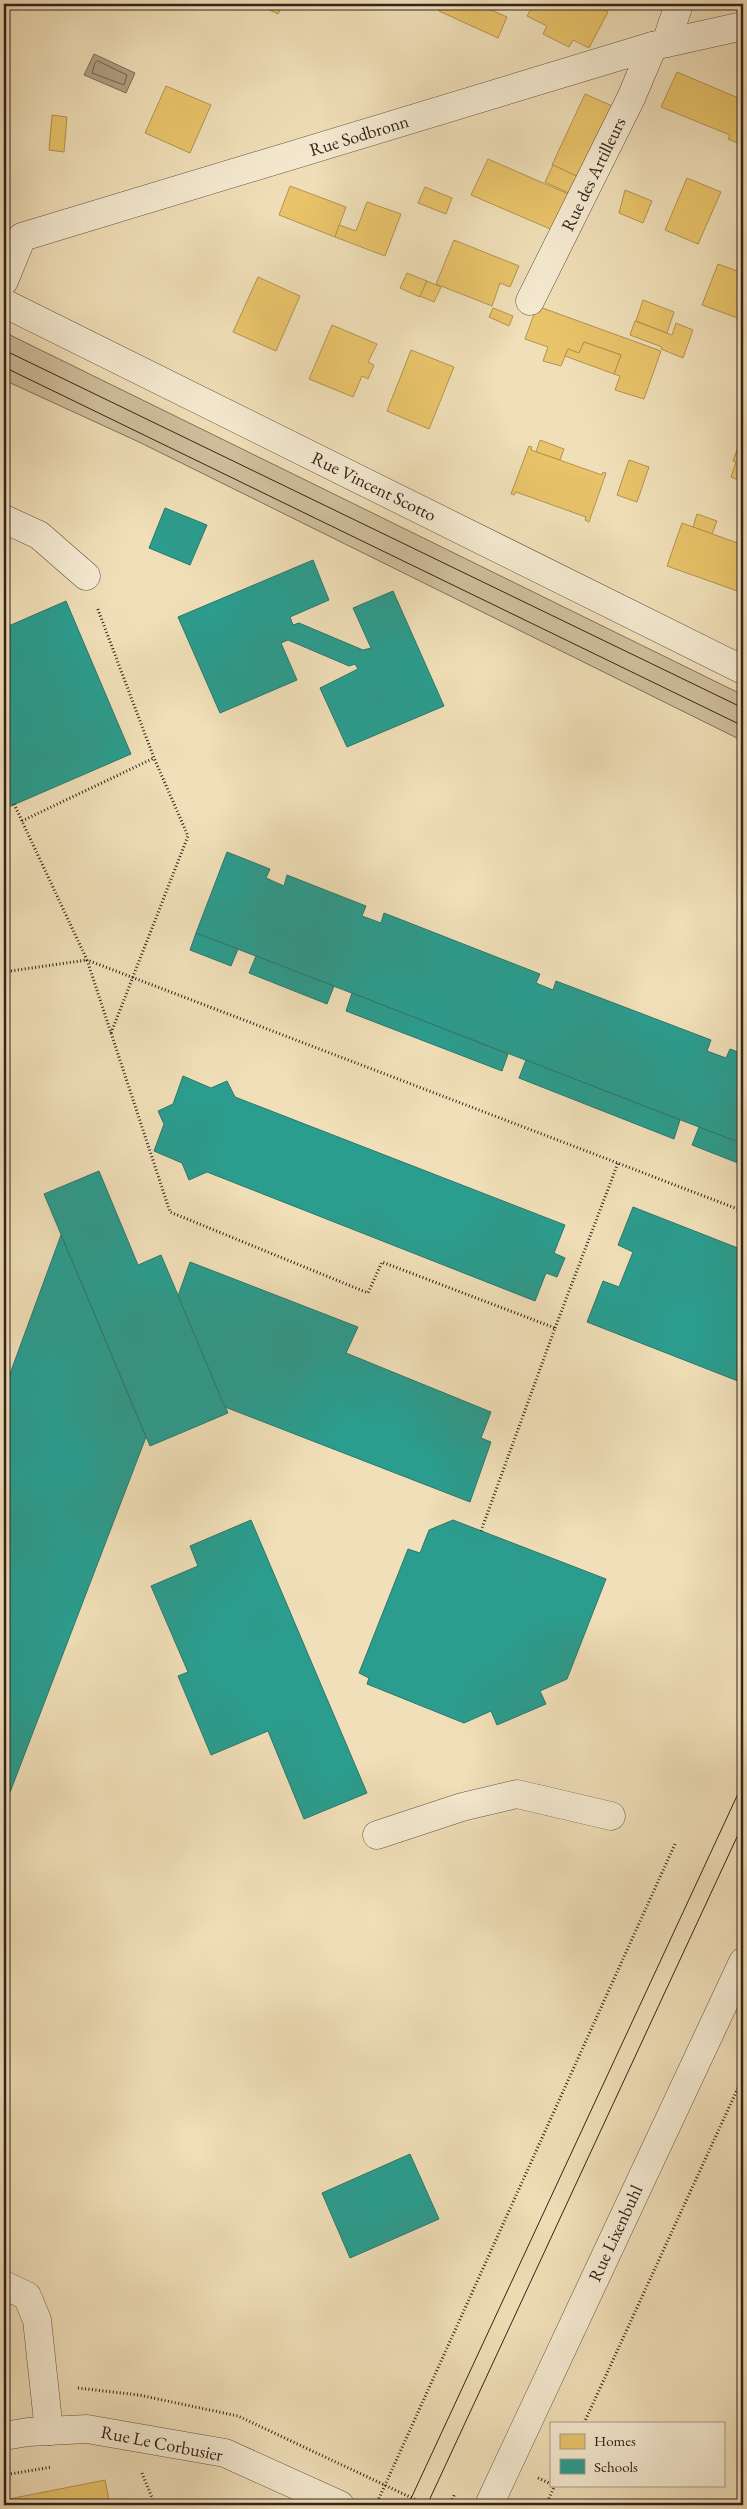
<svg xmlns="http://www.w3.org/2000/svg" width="747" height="2509" font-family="'EB Garamond',serif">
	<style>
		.green { fill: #d0bf9d; stroke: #81705c }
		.water { fill: #af9f83; stroke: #7d6d5a }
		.homes { fill: #e9c46a; stroke: #b29353 }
		.schools { fill: #2a9d8f; stroke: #2c786c }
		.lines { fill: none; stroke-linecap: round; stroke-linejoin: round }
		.shore { stroke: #706050; stroke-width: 1 }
		.minor-casing { stroke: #625143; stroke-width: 29 }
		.path { stroke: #32221c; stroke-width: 3; stroke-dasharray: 1 2.5; stroke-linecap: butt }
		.minor { stroke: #f5ead1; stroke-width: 28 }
		.tram { stroke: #32221c; stroke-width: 1 }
		.labels { text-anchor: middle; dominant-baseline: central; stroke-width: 5; stroke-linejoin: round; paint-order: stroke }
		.street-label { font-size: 18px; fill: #32221c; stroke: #f5ead1 }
	</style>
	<rect width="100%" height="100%" fill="#f0dfb8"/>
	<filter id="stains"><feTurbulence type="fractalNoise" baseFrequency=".004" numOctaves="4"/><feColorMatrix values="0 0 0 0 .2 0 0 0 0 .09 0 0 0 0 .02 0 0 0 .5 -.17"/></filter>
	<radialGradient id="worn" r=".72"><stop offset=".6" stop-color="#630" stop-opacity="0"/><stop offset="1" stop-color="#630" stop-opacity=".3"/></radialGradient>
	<path class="green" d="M4 332 743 695V741L139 442 4 380Z"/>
	<path class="water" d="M94 54 135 73 126 93 84 75Z"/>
	<g class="homes">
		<path d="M265 4H283L278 14 263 7Z"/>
		<path d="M442 4H478L507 17 498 38 439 11Z"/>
		<path d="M528 4H591L608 12 589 48 573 40 569 47 543 34 547 26 527 16 533 6Z"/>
		<path d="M677 72 743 100V145L728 139 730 135 661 107Z"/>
		<path d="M166 86 211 105 190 153 145 133Z"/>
		<path d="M585 94 617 108 583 179 552 165Z"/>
		<path d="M52 115 67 117 64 152 49 150Z"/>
		<path d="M488 159 573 196 555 231 471 195Z"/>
		<path d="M553 165 583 179 575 196 545 182Z"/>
		<path d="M687 178 721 192 698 244 665 230Z"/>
		<path d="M290 186 346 207 335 237 279 215Z"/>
		<path d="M425 187 452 198 446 214 418 203Z"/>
		<path d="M625 190 652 201 643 223 619 213Z"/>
		<path d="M367 202 401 214 385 256 335 237 339 225 356 231Z"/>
		<path d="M454 240 519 266 510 287 500 283 492 306 436 284Z"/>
		<path d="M718 264 743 273V320L702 305Z"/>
		<path d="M407 273 427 281 420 297 400 288Z"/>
		<path d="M258 277 300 296 276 351 233 332Z"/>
		<path d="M427 281 441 287 434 302 420 296Z"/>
		<path d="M643 300 674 312 667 333 636 321Z"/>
		<path d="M537 306 661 351 644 399 615 390 620 376 614 374 621 355 584 342 579 353 568 349 561 366 543 361 548 347 525 339Z"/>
		<path d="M493 308 513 316 509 326 489 317Z"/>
		<path d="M635 321 672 335 676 323 693 330 683 358 661 349 662 347 630 335Z"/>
		<path d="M332 325 377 344 368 362 374 365 368 379 362 376 353 397 309 379Z"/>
		<path d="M584 342 621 355 614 374 565 356 568 349 579 353Z"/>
		<path d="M411 350 454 367 429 429 387 411Z"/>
		<path d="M743 433V482L731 477 736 462 733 461Z"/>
		<path d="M540 440 564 449 560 460 536 452Z"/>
		<path d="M529 446 532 447 531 450 602 475 603 472 606 473 589 522 585 520 586 517 516 492 514 495 511 494Z"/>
		<path d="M629 460 649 467 637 502 617 495Z"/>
		<path d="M697 514 717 521 712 534 693 527Z"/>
		<path d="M682 523 743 545V593L667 566Z"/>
		<path d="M105 2480 110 2505H4V2500Z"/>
	</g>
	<g class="schools">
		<path d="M165 508 207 525 190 565 149 548Z"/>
		<path d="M313 560 329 600 290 617 293 625 299 623 363 650 371 648 353 608 393 591 444 706 347 747 320 688 358 669 355 664 349 666 288 640 281 643 297 680 220 713 178 617Z"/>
		<path d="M66 601 131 754 4 809V628Z"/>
		<path d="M227 852 270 869 266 878 284 886 287 875 366 906 362 916 381 923 384 913 540 974 536 983 553 990 556 981 711 1040 707 1051 726 1058 730 1049 743 1054V1144L196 933Z"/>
		<path d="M196 933 238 949 231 966 190 950Z"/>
		<path d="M256 956 334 986 327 1004 249 973Z"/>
		<path d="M352 993 508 1054 502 1071 346 1011Z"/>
		<path d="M526 1060 680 1120 674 1139 519 1078Z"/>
		<path d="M183 1076 211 1088 227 1081 235 1097 565 1225 554 1253 565 1258 557 1277 546 1273 535 1301 207 1172 189 1180 182 1163 154 1151 164 1124 158 1111 173 1104Z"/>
		<path d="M699 1127 743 1144V1165L692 1145Z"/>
		<path d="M99 1171 138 1265 161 1255 228 1413 150 1446 44 1194Z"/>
		<path d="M633 1207 743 1250V1383L587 1322 603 1281 619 1287 633 1252 618 1245Z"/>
		<path d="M61 1235 146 1437 4 1808V1390Z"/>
		<path d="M190 1262 358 1327 346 1353 491 1412 481 1438 491 1442 470 1502 225 1407 178 1296Z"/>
		<path d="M251 1520 367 1793 304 1819 268 1731 211 1755 178 1676 188 1672 151 1586 198 1566 190 1546Z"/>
		<path d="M453 1520 606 1579 567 1679 540 1691 546 1704 497 1725 491 1711 464 1723 367 1684 369 1678 359 1673 408 1549 420 1553 429 1530Z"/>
		<path d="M410 2154 439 2219 350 2258 322 2193Z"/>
	</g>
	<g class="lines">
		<path class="shore" d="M98 61 127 75 124 85 92 73 95 63Z"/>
		<defs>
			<g id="minor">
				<path d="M666 43 679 4"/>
				<path d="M4 281 22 237 653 46 743 26"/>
				<path d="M530 301 631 98 653 46"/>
				<path d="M4 303 743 670"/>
				<path d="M4 519 39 535 86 576"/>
				<path d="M377 1835 462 1807 517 1794 611 1816"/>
				<path d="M4 2285 27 2296 37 2320 49 2431"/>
				<path d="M4 2436 28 2432 87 2429 225 2453 340 2505"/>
				<path d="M489 2505 743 1962"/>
			</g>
		</defs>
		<use href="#minor" class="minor-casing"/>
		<g class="path">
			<path d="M14 804 87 960 743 1211"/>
			<path d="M22 821 154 758 97 607"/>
			<path d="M4 972 87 960 170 1212 368 1293 382 1262 555 1328 481 1531"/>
			<path d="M111 1033 188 836 154 758"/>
			<path d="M555 1328 618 1163"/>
			<path d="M78 2388 139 2395 238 2416 427 2505"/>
			<path d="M584 2423 743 2077"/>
			<path d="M142 2473 155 2505"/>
			<path d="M4 2475 52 2467"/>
			<path d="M538 2478 551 2484"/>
			<path d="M376 2505 675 1844"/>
			<path d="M444 2505 452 2501 455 2493"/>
			<path d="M546 2505 555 2485"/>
		</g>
		<use href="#minor" class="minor"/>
		<g class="tram">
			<path d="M4 350 743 708"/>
			<path d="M4 367 743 726"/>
			<path d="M408 2505 743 1783"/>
			<path d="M427 2505 743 1824"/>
		</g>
	</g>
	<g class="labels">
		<g class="street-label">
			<text transform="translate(359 135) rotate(-17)">Rue Sodbronn</text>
			<text transform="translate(593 174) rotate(-64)">Rue des Artilleurs</text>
			<text transform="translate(374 486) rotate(26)">Rue Vincent Scotto</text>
			<text transform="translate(615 2233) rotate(-65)">Rue Lixenbuhl</text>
			<text transform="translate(162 2443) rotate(11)">Rue Le Corbusier</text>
		</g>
	</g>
	<rect width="747" height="2509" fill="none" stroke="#f0dfb8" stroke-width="20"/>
	<rect x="5" y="5" width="737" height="2499" fill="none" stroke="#32221c" stroke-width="2.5"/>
	<rect x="10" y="10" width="727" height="2489" fill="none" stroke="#32221c"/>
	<rect x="550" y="2422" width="175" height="65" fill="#f5ead1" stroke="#a79a89"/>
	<rect x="560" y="2434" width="25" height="15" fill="#e9c46a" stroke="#a79a89"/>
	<text x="594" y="2446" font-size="15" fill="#32221c">Homes</text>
	<rect x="560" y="2459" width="25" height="15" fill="#2a9d8f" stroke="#a79a89"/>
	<text x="594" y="2472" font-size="15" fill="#32221c">Schools</text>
	<rect width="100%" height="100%" filter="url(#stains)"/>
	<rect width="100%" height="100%" fill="url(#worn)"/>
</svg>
